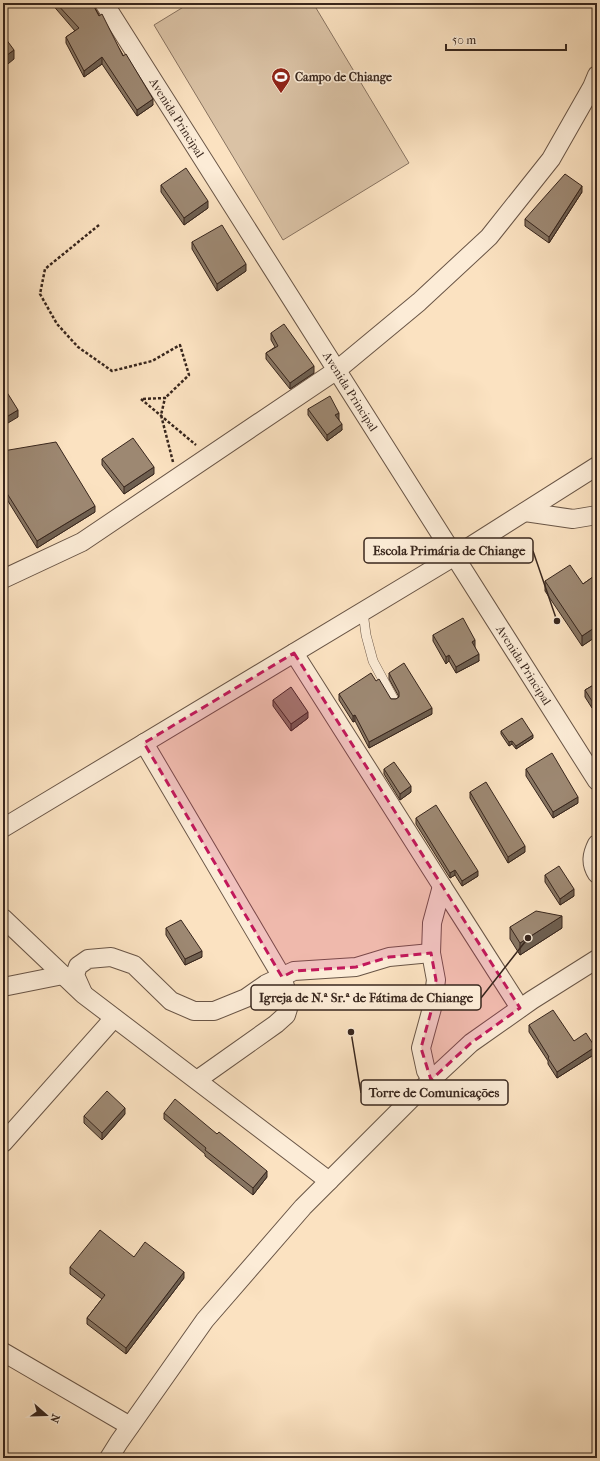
<svg xmlns="http://www.w3.org/2000/svg" width="600" height="1461" font-family="'IM FELL French Canon',serif">
	<style>
		.green { fill: #dac2a5; stroke: #897461 }
		.lines { fill: none; stroke-linecap: round; stroke-linejoin: round }
		.service-casing { stroke: #695546; stroke-width: 10 }
		.minor-casing { stroke: #695546; stroke-width: 20 }
		.path { stroke: #38261d; stroke-width: 2.5; stroke-dasharray: 3 2; stroke-linecap: butt }
		.service { stroke: #fcecd7; stroke-width: 9 }
		.minor { stroke: #fcecd7; stroke-width: 18 }
		.wall { fill: #877562; stroke: #38261d }
		.shaded-wall { fill: #6e5f50; stroke: #38261d }
		.building { fill: #9d8872; stroke: #38261d }
		.marked { fill: #c2185b; fill-opacity: 0.2; stroke: #c2185b; stroke-width: 3; stroke-dasharray: 8 5; stroke-linejoin: round }
		.labels { text-anchor: middle; dominant-baseline: central; stroke-width: 3.5; stroke-linejoin: round; paint-order: stroke }
		.poi-label { font-size: 12px; font-weight: bold; fill: #38261d; stroke: #fcecd7; text-anchor: start }
		.street-label { font-size: 12px; fill: #38261d; stroke: #fcecd7 }
		.leader { fill: none; stroke: #38261d; stroke-width: 1.5 }
		.callout-dot { fill: #38261d; stroke: #fcecd7; stroke-width: 1.5 }
		.callout { fill: #fcecd7; stroke: #38261d; stroke-width: 1.5 }
		.callout-label { font-size: 13px; text-anchor: middle; font-weight: bold; fill: #38261d }
	</style>
	<rect width="100%" height="100%" fill="#fbe2c1"/>
	<filter id="stains"><feTurbulence type="fractalNoise" baseFrequency=".005" numOctaves="4"/><feColorMatrix values="0 0 0 0 .2 0 0 0 0 .09 0 0 0 0 .02 0 0 0 .5 -.17"/></filter>
	<radialGradient id="worn" r=".72"><stop offset=".6" stop-color="#630" stop-opacity="0"/><stop offset="1" stop-color="#630" stop-opacity=".3"/></radialGradient>
	<path class="green" d="M190 3H313L409 163 283 240 154 25Z"/>
	<g class="lines">
		<defs>
			<path id="service" d="M363 612 366 635 373 661 394 700"/>
			<g id="minor">
				<path id="s1" d="M104 3 597 781"/>
				<path d="M525 512 573 519 597 515"/>
				<path d="M3 579 82 542 337 370 419 302 489 237 551 159 592 87 597 75"/>
				<path d="M294 653 442 886"/>
				<path d="M144 743 282 977 290 1002 286 1015 276 1024 197 1080"/>
				<path d="M3 828 455 556 597 466"/>
				<path d="M597 844C592 854 590 863 597 874"/>
				<path d="M3 918 83 994 329 1181"/>
				<path d="M3 987 63 975"/>
				<path d="M83 993 75 975 78 966 88 959 111 957 134 965 171 1001 194 1011H214L246 998 266 984 294 971 356 967 389 957 431 953"/>
				<path d="M431 1080 426 1071 421 1048 432 1008 436 980 431 953 432 923 442 886 520 1008"/>
				<path d="M3 1143 114 1018"/>
				<path d="M3 1352 130 1426"/>
				<path d="M109 1458 119 1442 205 1320 303 1207 413 1097 471 1043 532 1000 597 959"/>
			</g>
		</defs>
		<use href="#service" class="service-casing"/>
		<use href="#minor" class="minor-casing"/>
		<g class="path">
			<path d="M99 225 45 269 40 294 57 324 78 347 112 371 152 361 180 345 189 375 165 398"/>
			<path d="M173 462 161 415 165 398 141 399 196 445"/>
		</g>
		<use href="#service" class="service"/>
		<use href="#minor" class="minor"/>
	</g>
	<g class="wall">
		<path d="M51 3H92L153 105 137 116 102 64 84 77 66 43V37L75 31Z"/>
		<path d="M161 185 208 208 184 225 161 192Z"/>
		<path d="M582 192 549 243 525 226V219Z"/>
		<path d="M192 242 246 271 217 291 192 249Z"/>
		<path d="M271 333 314 373 290 389 266 359V353L275 347 271 340Z"/>
		<path d="M308 409 339 419 342 430 327 441 308 415Z"/>
		<path d="M3 451 95 512 37 548 3 493Z"/>
		<path d="M102 459 154 474 124 494 102 465Z"/>
		<path d="M597 574V636L582 646 545 591V581L583 584Z"/>
		<path d="M433 635 475 646V647L479 661 456 673 449 661 446 664 433 641Z"/>
		<path d="M389 673 432 714 369 748 355 721 353 722 339 700V694L376 681 391 699H396L399 697 389 679Z"/>
		<path d="M597 683 592 708 585 697V690Z"/>
		<path d="M273 700 308 718 291 731 273 706Z"/>
		<path d="M501 731 533 738 516 749 512 744 509 746 501 734Z"/>
		<path d="M384 769 411 792 400 800 384 774Z"/>
		<path d="M526 769 578 803 553 818 526 776Z"/>
		<path d="M470 792 525 852 508 863 470 798Z"/>
		<path d="M416 818 478 876 462 886 455 875 450 878 416 824Z"/>
		<path d="M545 875 574 896 560 905 545 882Z"/>
		<path d="M510 927 562 928 520 955 510 939Z"/>
		<path d="M166 928 202 957 185 965 166 935Z"/>
		<path d="M597 986V995L596 993V987Z"/>
		<path d="M529 1025 574 1041 595 1054 557 1078 548 1064V1061L529 1032Z"/>
		<path d="M164 1113 217 1134 267 1177 253 1195 205 1156V1154L164 1119Z"/>
		<path d="M125 1114 102 1140 84 1123V1116Z"/>
		<path d="M134 1257 184 1278 126 1354 87 1324V1318L102 1299 70 1274V1267Z"/>
	</g>
	<g class="shaded-wall">
		<path d="M14 50V59L3 68V58Z"/>
		<path d="M102 57V64L84 77V71Z"/>
		<path d="M153 99V105L137 116V110Z"/>
		<path d="M582 186V192L549 243V237Z"/>
		<path d="M208 201V208L184 225V218Z"/>
		<path d="M246 264V271L217 291V284Z"/>
		<path d="M314 366V373L290 389V383Z"/>
		<path d="M18 410V417L3 426V419Z"/>
		<path d="M339 413V419L335 421V415Z"/>
		<path d="M342 424V430L327 441V435Z"/>
		<path d="M154 467V474L124 494V487Z"/>
		<path d="M95 506V512L37 548V541Z"/>
		<path d="M597 596V605L592 608V599Z"/>
		<path d="M597 626V636L582 646V636Z"/>
		<path d="M475 640V646L472 648V642Z"/>
		<path d="M479 654V661L456 673V667Z"/>
		<path d="M449 655V661L446 664V657Z"/>
		<path d="M597 698V704L592 708V701Z"/>
		<path d="M432 708V714L369 748V742Z"/>
		<path d="M308 712V718L291 731V724Z"/>
		<path d="M355 715V721L353 722V716Z"/>
		<path d="M533 735V738L516 749V746Z"/>
		<path d="M512 741V744L509 746V742Z"/>
		<path d="M411 786V792L400 800V794Z"/>
		<path d="M578 797V803L553 818V812Z"/>
		<path d="M525 846V852L508 863V857Z"/>
		<path d="M455 870V875L450 878V873Z"/>
		<path d="M478 871V876L462 886V881Z"/>
		<path d="M574 889V896L560 905V899Z"/>
		<path d="M562 916V928L520 955V943Z"/>
		<path d="M202 951V957L185 965V959Z"/>
		<path d="M595 1047V1054L557 1078V1072Z"/>
		<path d="M125 1108V1114L102 1140V1133Z"/>
		<path d="M267 1171V1177L253 1195V1188Z"/>
		<path d="M184 1272V1278L126 1354V1348Z"/>
	</g>
	<g class="building">
		<path d="M56 3H92L99 16 102 14 123 56 126 54 153 99 137 110 102 57 84 71 66 37 79 28Z"/>
		<path d="M3 35 14 50 3 58Z"/>
		<path d="M186 168 208 201 184 218 161 185Z"/>
		<path d="M565 174 582 186 549 237 525 219Z"/>
		<path d="M222 225 246 264 217 284 192 242Z"/>
		<path d="M284 324 314 366 290 383 266 353 278 346 271 333Z"/>
		<path d="M3 386 18 410 3 419Z"/>
		<path d="M330 396 339 413 335 415 342 424 327 435 308 409Z"/>
		<path d="M133 438 154 467 124 487 102 459Z"/>
		<path d="M56 442 95 506 37 541 3 487V451Z"/>
		<path d="M570 565 583 584 597 574V596L592 599 597 606V626L582 636 545 581Z"/>
		<path d="M463 618 475 640 472 642 479 654 456 667 449 655 446 657 433 635Z"/>
		<path d="M404 663 432 708 369 742 355 715 353 716 339 694 371 673 376 681 379 679 391 699H396L399 697V692L389 673Z"/>
		<path d="M597 683V698L592 701 585 690Z"/>
		<path d="M291 687 308 712 291 724 273 700Z"/>
		<path d="M522 718 533 735 516 746 512 741 509 742 501 731Z"/>
		<path d="M552 753 578 797 553 812 526 769Z"/>
		<path d="M394 762 411 786 400 794 384 769Z"/>
		<path d="M486 782 525 846 508 857 470 792Z"/>
		<path d="M436 805 478 871 462 881 455 870 450 873 416 818Z"/>
		<path d="M559 866 574 889 560 899 545 875Z"/>
		<path d="M536 911 562 916 520 943 510 927Z"/>
		<path d="M181 920 202 951 185 959 166 928Z"/>
		<path d="M553 1010 574 1041 586 1033 595 1047 557 1072 548 1058 549 1057 529 1025Z"/>
		<path d="M107 1091 125 1108 102 1133 84 1116Z"/>
		<path d="M175 1099 217 1134 219 1132 267 1171 253 1188 205 1150 206 1148 164 1113Z"/>
		<path d="M100 1230 134 1257 145 1242 184 1272 126 1348 87 1318 105 1295 70 1267Z"/>
	</g>
	<path class="marked" d="M294 653 520 1008 471 1043 431 1080 421 1048 432 1008 436 980 431 953 389 957 356 967 294 971 282 977 144 743Z"/>
	<defs>
		<symbol id="stadium-pin" viewBox="-11 -11 22 30"><path d="M0 17L-7.5 6A9.5 9.5 0 1 1 7.5 6Z" fill="#8f2418" stroke="#fcecd7"/><path d="M0-5a6.5 5 0 1 0 0 10a6.5 5 0 1 0 0-10ZM-3.5-1.8h7v3.6h-7Z" fill="#fff"/></symbol>
	</defs>
	<g fill-rule="evenodd">
		<use href="#stadium-pin" x="270" y="66" width="22" height="30"/>
	</g>
	<g class="labels">
		<g class="poi-label">
			<text x="295" y="77">Campo de Chiange</text>
		</g>
		<g class="street-label">
			<text stroke="none"><textPath href="#s1" startOffset="136">Avenida Principal</textPath></text>
			<text stroke="none"><textPath href="#s1" startOffset="460">Avenida Principal</textPath></text>
			<text stroke="none"><textPath href="#s1" startOffset="784">Avenida Principal</textPath></text>
		</g>
	</g>
	<path class="leader" d="M557 621L533 551M528 938L481 998M351 1032L361 1093"/>
	<g class="callout-dot">
		<circle cx="557" cy="621" r="4"/>
		<circle cx="528" cy="938" r="4"/>
		<circle cx="351" cy="1032" r="4"/>
	</g>
	<g class="callout">
		<rect x="364" y="538" width="169" height="25" rx="4"/>
		<rect x="251" y="985" width="230" height="25" rx="4"/>
		<rect x="361" y="1080" width="147" height="25" rx="4"/>
	</g>
	<g class="callout-label">
		<text x="449" y="555">Escola Primária de Chiange</text>
		<text x="366" y="1002">Igreja de N.ª Sr.ª de Fátima de Chiange</text>
		<text x="434" y="1097">Torre de Comunicações</text>
	</g>
	<rect width="600" height="1461" fill="none" stroke="#fbe2c1" stroke-width="16"/>
	<rect x="4" y="4" width="592" height="1453" fill="none" stroke="#38261d" stroke-width="2"/>
	<rect x="8" y="8" width="584" height="1445" fill="none" stroke="#38261d"/>
	<g transform="translate(46 1415) rotate(110)" stroke="#fcecd7" stroke-width="3" paint-order="stroke">
	<path d="M0-3L7 15L0 10L-7 15Z" fill="#38261d"/>
	<text y="-6" font-size="11" font-weight="bold" text-anchor="middle" fill="#38261d">N</text>
	</g>
	<path d="M446 44v6h120v-6" fill="none" stroke="#38261d" stroke-width="2"/>
	<text x="452" y="44" font-size="12" fill="#38261d" stroke="#fcecd7" stroke-width="3" paint-order="stroke">50 m</text>
	<rect width="100%" height="100%" filter="url(#stains)"/>
	<rect width="100%" height="100%" fill="url(#worn)"/>
</svg>
